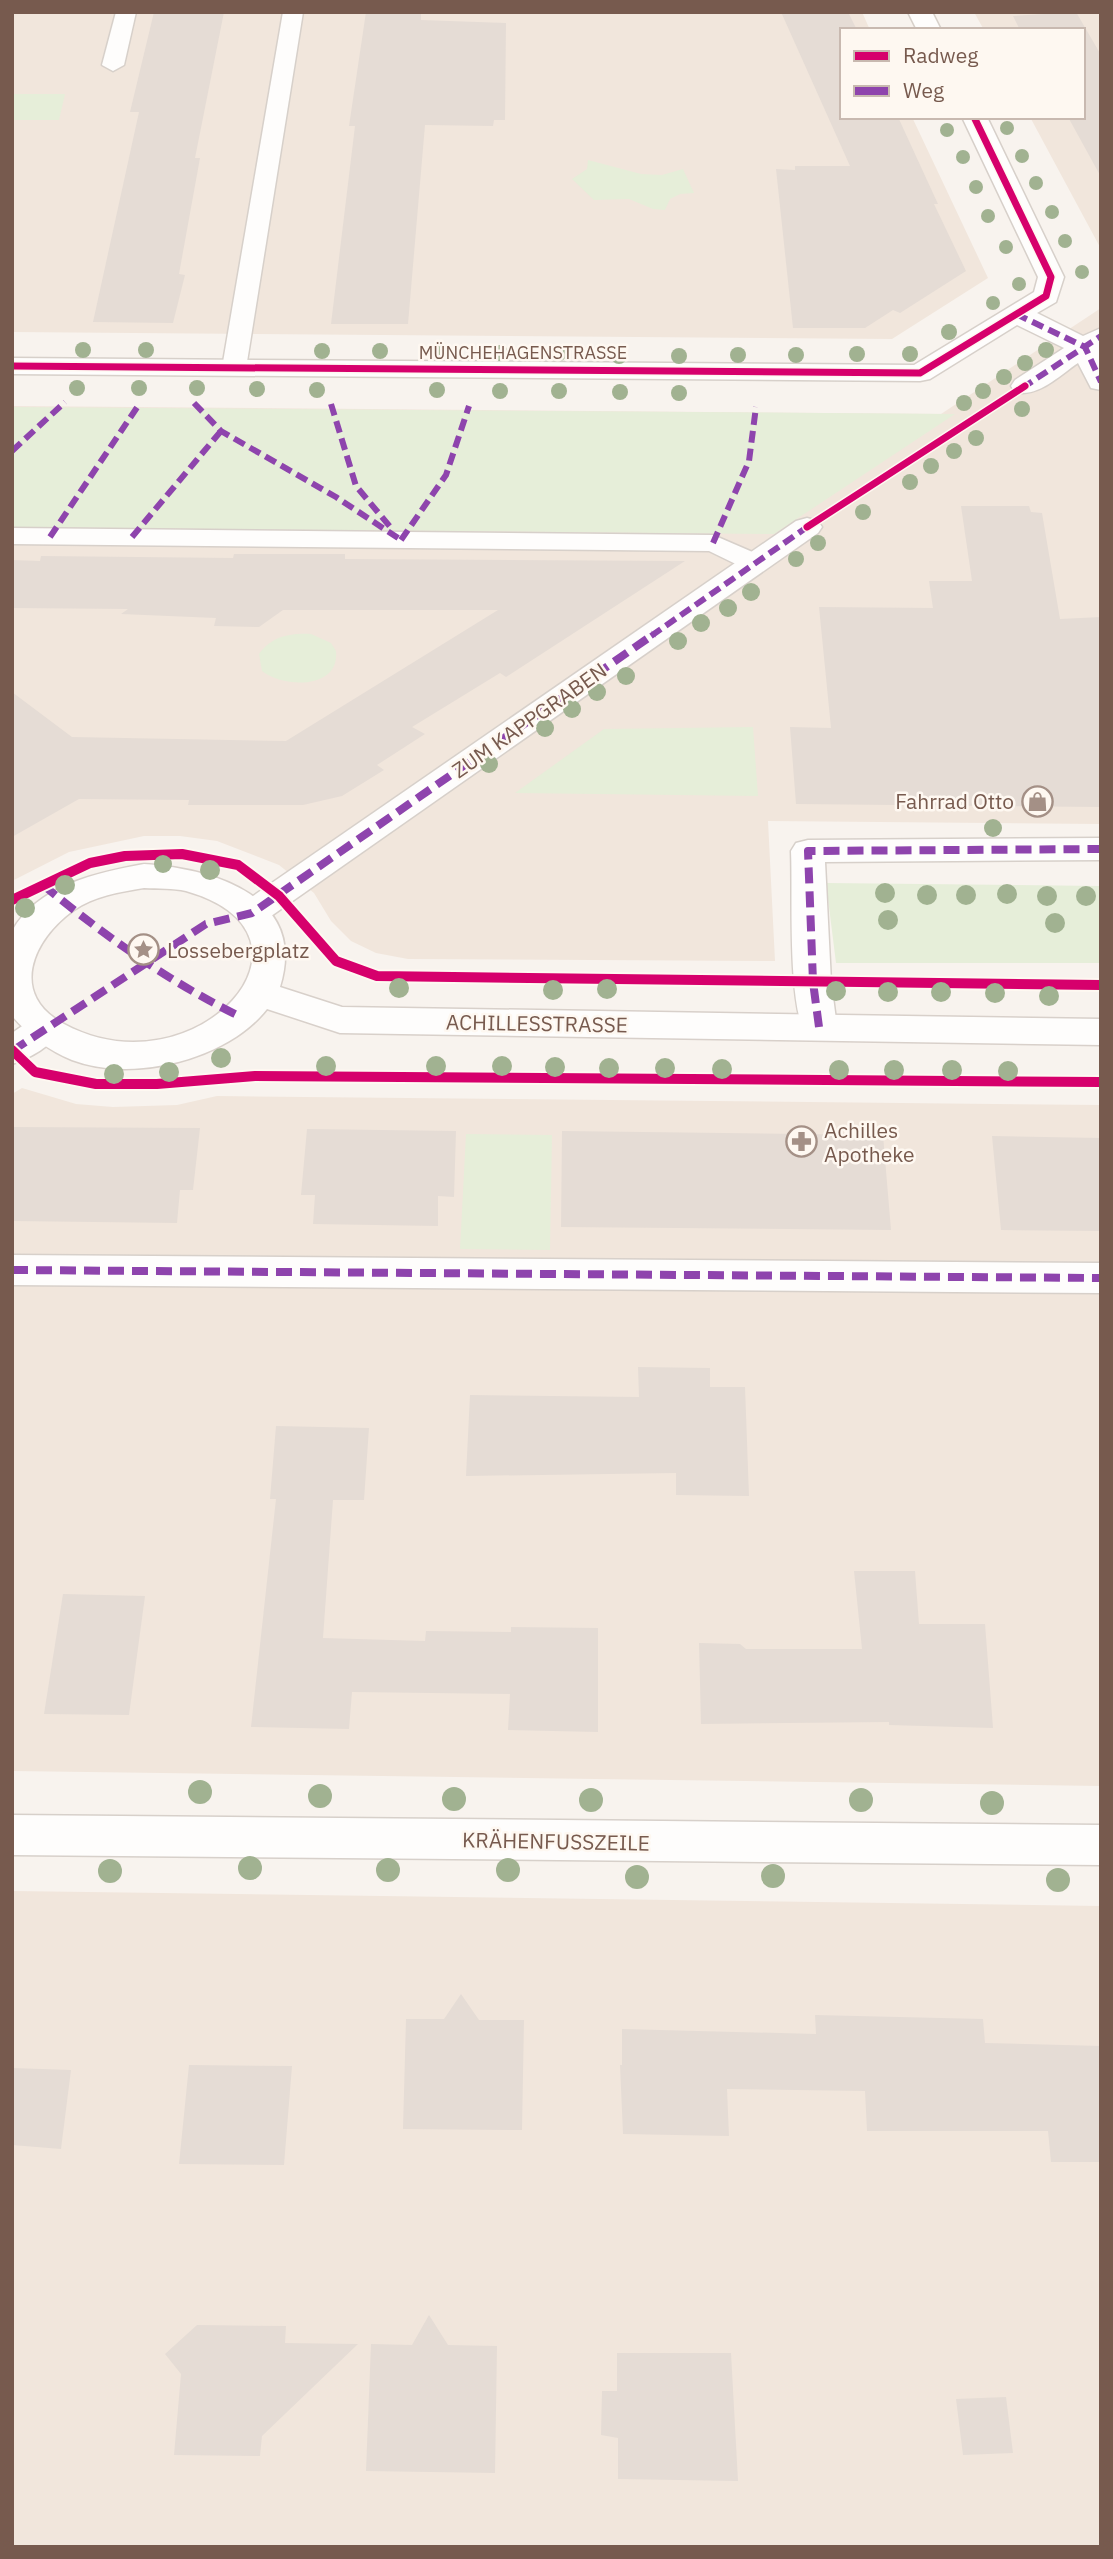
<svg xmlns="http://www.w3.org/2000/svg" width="1113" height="2559" font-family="'IBM Plex Sans',sans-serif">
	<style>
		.residential { fill: #f1e6dc }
		.green { fill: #e6eed9 }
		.building { fill: #e5dcd5 }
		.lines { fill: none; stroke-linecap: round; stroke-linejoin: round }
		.lane-casing { stroke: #d7d0ca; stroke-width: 3 }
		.street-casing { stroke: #d7d0ca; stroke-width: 3 }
		.secondary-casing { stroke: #d8d0ca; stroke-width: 3 }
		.lane { fill: #fefdfc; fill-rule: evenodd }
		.street { fill: #fefdfc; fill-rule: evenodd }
		.secondary { fill: #fefdfc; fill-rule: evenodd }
		.quiet-far1 { stroke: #8e44ad; stroke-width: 6; stroke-dasharray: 12 6; stroke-linecap: butt }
		.quiet { stroke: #8e44ad; stroke-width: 8; stroke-dasharray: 16 8; stroke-linecap: butt }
		.cycleway-far1-casing { stroke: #fef8f1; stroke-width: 10 }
		.cycleway-casing { stroke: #fef8f1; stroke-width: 14 }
		.cycleway-far1 { stroke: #d6006c; stroke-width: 7 }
		.cycleway { stroke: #d6006c; stroke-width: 10 }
		.tree { fill: #a1b291 }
		.labels { text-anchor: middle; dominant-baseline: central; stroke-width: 5; stroke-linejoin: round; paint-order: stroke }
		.far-street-label { font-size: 18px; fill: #775a4e; stroke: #fef8f1 }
		.street-label { font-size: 21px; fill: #775a4e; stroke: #fef8f1 }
		.poi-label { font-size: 21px; fill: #775a4e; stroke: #fef8f1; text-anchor: start }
	</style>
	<rect width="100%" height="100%" fill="#f8f3ee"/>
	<g class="residential">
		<path d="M12 12H862L870 30H842V117H912L988 278 892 339 12 332Z"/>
		<path d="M974 12H1101V249L1030 117H1083V30H984Z"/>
		<path d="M1101 308V824L768 821 775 961 408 959 376 953 351 941 331 921 314 893 279 865 217 841 180 836H144L69 852 12 881V406L941 414Z"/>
		<path d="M22 1088 76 1104 113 1107 177 1105 217 1096 1101 1105V1786L12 1771V1094Z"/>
		<path d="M12 1891 1101 1906V2547H12Z"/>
	</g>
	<g class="green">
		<path d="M12 94H65L59 120H12Z"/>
		<path d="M588 160 641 174 662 175 683 169 694 193 680 194 670 199 665 210 653 209 629 199 594 200 572 179 587 169Z"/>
		<path d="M12 407 955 414 774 534 12 527Z"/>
		<path d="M311 634 331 643 336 651C340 690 283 688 262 671L259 654C272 636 290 633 311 634Z"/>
		<path d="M753 727 758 796 515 793 604 729Z"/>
		<path d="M826 883 1101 886V963H836Z"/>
		<path d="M466 1134 552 1135 550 1250 460 1249Z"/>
	</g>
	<g class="building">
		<path d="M154 12H224L195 158H200L179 274 185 275 173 323 93 322 139 112H130Z"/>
		<path d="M366 12H421V20L506 23 505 120H494L493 126 425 125 408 324H331L355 126H349Z"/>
		<path d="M781 12H848L857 30H842V117H898L938 204H934L966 271 900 313 893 310 865 328H793L776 169 795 170V166H850Z"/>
		<path d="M1076 12 1101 55V177L1068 117H1083V30H1020L1013 16Z"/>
		<path d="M961 506H1029L1031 512 1042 513 1060 619 1101 617V807L796 804 790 727 831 728 819 607 933 608 929 581H972Z"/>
		<path d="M234 554H345V559L685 561 506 677 500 673 412 727 425 734 377 765 384 770 342 796 303 805H188L189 800 79 799 12 837V692L72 737 286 741 498 610H283L259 627 214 626 216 618 121 614 128 609 12 608V560L40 561 41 556 233 558Z"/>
		<path d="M12 1127 200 1128 193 1190H180L177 1223 12 1221Z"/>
		<path d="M307 1129 456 1131 454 1197 438 1196V1226L313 1224 315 1195H301Z"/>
		<path d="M562 1131 883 1135 891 1230 561 1227Z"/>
		<path d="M992 1136 1101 1138V1231L1001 1230Z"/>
		<path d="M638 1367 710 1368V1387H745L749 1496 676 1495V1473L466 1476 470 1395 639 1397Z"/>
		<path d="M276 1426 369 1428 364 1500H333L323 1638 425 1641 426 1631 511 1632V1627L598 1628V1732L508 1730 510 1694 352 1692 349 1729 251 1727 276 1499H270Z"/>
		<path d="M854 1571H915L919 1624H985L993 1728 889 1725V1722L701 1724 699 1643 740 1644 746 1649H862Z"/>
		<path d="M63 1594 145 1596 129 1715 44 1714Z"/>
		<path d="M461 1994 479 2020H524L522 2130 403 2129 406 2019H444Z"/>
		<path d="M815 2015 983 2019 985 2043 1101 2046V2162H1051L1048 2131H867L865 2091 727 2089 729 2136 623 2134 620 2065H622V2029L816 2034Z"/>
		<path d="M189 2065 292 2066 284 2165 179 2164Z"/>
		<path d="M12 2068 71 2070 61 2149 12 2145Z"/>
		<path d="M429 2315 448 2345 497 2346 495 2473 366 2471 371 2344 412 2345Z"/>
		<path d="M197 2325 286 2326 285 2343 358 2344 262 2436 260 2456 174 2455 181 2374 165 2354Z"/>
		<path d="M617 2353H731L738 2481 618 2479V2438L601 2435 602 2391H617Z"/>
		<path d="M1006 2397 1013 2453 963 2455 956 2399Z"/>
	</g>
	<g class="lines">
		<defs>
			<g id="lane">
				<path d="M116 12H136L124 65 113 71 102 65Z"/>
				<path d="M283 12H303L246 368 243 373H225L222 368Z"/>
				<path d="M12 528 713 535 764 557 768 563 764 569H746L709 551 12 544Z"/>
			</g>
			<g id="street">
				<path d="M908 12H932L941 30H917Z"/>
				<path d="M962 117H987L1064 277 1056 302 1037 313 1083 336 1101 328V390L1091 388 1078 363C1060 375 1038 398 1015 392L1011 386 1015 380 1064 348 1017 325 930 379 920 381 12 374V358L914 365 1034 292 1038 277Z"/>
				<path d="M807 518 818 521 822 527 818 533 264 921 252 925 240 921 235 913 240 905 796 521Z"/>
				<path d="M1101 838V860L825 862 831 982 837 1027 832 1036 819 1040 806 1036C787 1002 793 894 791 851L796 843 808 840Z"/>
				<path d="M44 1016 57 1020 62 1029C52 1046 30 1058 12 1064V1033L31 1020Z"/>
				<path d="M12 1255 1101 1263V1293L12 1285Z"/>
				<path d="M12 1815 1101 1825V1865L12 1855Z"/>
			</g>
			<path id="secondary" d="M144 864C214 869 308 896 280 987L342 1007 1101 1019V1045L340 1033 267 1009C227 1060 133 1083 72 1060 47 1050 29 1035 12 1016V931C38 885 96 873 144 864ZM144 888C158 889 173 888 186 891 340 935 196 1095 64 1024 8 994 33 939 74 910 94 896 120 892 144 888Z"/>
		</defs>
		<use href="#lane" class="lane-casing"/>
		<use href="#street" class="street-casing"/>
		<use href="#secondary" class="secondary-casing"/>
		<use href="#lane" class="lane"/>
		<use href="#street" class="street"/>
		<use href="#secondary" class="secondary"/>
		<g class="quiet-far1">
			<path d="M1016 314 1085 347 1101 382"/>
			<path d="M1022 388 1101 336"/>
			<path d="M194 403 221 431 336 497 401 540"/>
			<path d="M331 404 356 486 392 529"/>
			<path d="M12 451 65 402"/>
			<path d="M50 537 140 403"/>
			<path d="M132 537 221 431"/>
			<path d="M401 540 446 475 469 406"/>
			<path d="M713 543 749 461 756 407"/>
			<path d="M651 636 810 525"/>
		</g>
		<g class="quiet">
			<path d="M43 885C105 936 169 982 241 1017"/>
			<path d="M819 1027 813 982 808 851 1101 849"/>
			<path d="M12 1051 206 924 252 913 654 634"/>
			<path d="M12 1270 1101 1278"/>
		</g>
		<defs>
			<g id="cycleway-far1">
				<path d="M12 366 920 373 1046 296 1051 277 974 117"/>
				<path d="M807 527 1025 386"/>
			</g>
			<g id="cycleway">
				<path d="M12 900 90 863 125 856 182 854 238 865 279 896 336 961 377 976 1101 985"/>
				<path d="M12 1050 35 1072 96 1084H157L255 1076 1101 1082"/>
			</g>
		</defs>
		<use href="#cycleway-far1" class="cycleway-far1-casing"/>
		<use href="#cycleway" class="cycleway-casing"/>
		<use href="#cycleway-far1" class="cycleway-far1"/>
		<use href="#cycleway" class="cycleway"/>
	</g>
	<g class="tree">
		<circle cx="1007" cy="128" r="7"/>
		<circle cx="947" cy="130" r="7"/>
		<circle cx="1022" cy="156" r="7"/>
		<circle cx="963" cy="157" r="7"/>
		<circle cx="1036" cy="183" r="7"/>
		<circle cx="976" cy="187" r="7"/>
		<circle cx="1052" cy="212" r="7"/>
		<circle cx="988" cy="216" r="7"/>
		<circle cx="1065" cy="241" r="7"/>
		<circle cx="1006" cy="247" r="7"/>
		<circle cx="1082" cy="272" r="7"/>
		<circle cx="1019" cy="284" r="7"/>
		<circle cx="993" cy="303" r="7"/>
		<circle cx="949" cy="332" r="8"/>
		<circle cx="83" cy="350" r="8"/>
		<circle cx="146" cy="350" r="8"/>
		<circle cx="1046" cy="350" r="8"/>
		<circle cx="322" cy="351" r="8"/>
		<circle cx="380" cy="351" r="8"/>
		<circle cx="438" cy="352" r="8"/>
		<circle cx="500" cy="353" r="8"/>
		<circle cx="559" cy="353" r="8"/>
		<circle cx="857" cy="354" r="8"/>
		<circle cx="910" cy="354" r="8"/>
		<circle cx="738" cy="355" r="8"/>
		<circle cx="796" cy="355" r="8"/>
		<circle cx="619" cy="356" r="8"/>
		<circle cx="679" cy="356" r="8"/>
		<circle cx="1025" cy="363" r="8"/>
		<circle cx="1004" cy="377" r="8"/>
		<circle cx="77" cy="388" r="8"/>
		<circle cx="139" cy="388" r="8"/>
		<circle cx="197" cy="388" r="8"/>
		<circle cx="257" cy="389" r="8"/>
		<circle cx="317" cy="390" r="8"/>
		<circle cx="437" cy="390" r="8"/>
		<circle cx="500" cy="391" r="8"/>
		<circle cx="559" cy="391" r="8"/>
		<circle cx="983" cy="391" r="8"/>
		<circle cx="620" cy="392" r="8"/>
		<circle cx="679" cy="393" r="8"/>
		<circle cx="964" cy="403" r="8"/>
		<circle cx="1022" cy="409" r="8"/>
		<circle cx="976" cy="438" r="8"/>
		<circle cx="954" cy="451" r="8"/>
		<circle cx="931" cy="466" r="8"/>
		<circle cx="910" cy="482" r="8"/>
		<circle cx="863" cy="512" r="8"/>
		<circle cx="818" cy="543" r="8"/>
		<circle cx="796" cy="559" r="8"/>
		<circle cx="751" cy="592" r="9"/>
		<circle cx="728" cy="608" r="9"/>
		<circle cx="701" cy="623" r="9"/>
		<circle cx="678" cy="641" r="9"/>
		<circle cx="626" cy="676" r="9"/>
		<circle cx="597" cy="692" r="9"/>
		<circle cx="572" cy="709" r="9"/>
		<circle cx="545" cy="728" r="9"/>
		<circle cx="489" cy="764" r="9"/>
		<circle cx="993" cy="828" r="9"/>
		<circle cx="163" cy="864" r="9"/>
		<circle cx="210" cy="870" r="10"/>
		<circle cx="65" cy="885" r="10"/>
		<circle cx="885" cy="893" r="10"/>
		<circle cx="1007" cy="894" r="10"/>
		<circle cx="927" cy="895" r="10"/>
		<circle cx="966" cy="895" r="10"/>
		<circle cx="1047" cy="896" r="10"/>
		<circle cx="1086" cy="896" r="10"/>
		<circle cx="25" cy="908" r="10"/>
		<circle cx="888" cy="920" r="10"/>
		<circle cx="1055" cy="923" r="10"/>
		<circle cx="399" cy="988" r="10"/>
		<circle cx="607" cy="989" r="10"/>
		<circle cx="553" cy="990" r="10"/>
		<circle cx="836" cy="991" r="10"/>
		<circle cx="888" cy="992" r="10"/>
		<circle cx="941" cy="992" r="10"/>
		<circle cx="995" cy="993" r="10"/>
		<circle cx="1049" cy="996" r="10"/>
		<circle cx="221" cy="1058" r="10"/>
		<circle cx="326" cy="1066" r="10"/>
		<circle cx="436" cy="1066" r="10"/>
		<circle cx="502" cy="1066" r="10"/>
		<circle cx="555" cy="1067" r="10"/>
		<circle cx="609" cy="1068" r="10"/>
		<circle cx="665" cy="1068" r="10"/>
		<circle cx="722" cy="1069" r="10"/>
		<circle cx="839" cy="1070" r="10"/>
		<circle cx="894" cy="1070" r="10"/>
		<circle cx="952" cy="1070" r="10"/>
		<circle cx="1008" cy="1071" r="10"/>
		<circle cx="169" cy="1072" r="10"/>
		<circle cx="114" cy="1074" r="10"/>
		<circle cx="200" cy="1792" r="12"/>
		<circle cx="320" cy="1796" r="12"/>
		<circle cx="454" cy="1799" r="12"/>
		<circle cx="591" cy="1800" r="12"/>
		<circle cx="861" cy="1800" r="12"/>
		<circle cx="992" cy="1803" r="12"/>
		<circle cx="250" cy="1868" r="12"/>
		<circle cx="388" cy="1870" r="12"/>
		<circle cx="508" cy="1870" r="12"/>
		<circle cx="110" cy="1871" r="12"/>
		<circle cx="773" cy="1876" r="12"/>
		<circle cx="637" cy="1877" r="12"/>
		<circle cx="1058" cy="1880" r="12"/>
	</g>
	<defs>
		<symbol id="shop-ring" viewBox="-11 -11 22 22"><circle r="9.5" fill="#fef8f1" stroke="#a49086" stroke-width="1.5"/><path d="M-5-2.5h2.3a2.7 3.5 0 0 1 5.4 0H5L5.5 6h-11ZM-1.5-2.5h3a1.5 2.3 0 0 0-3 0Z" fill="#a49086"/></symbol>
		<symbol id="sight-ring" viewBox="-11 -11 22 22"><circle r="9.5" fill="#fef8f1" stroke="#a49086" stroke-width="1.5"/><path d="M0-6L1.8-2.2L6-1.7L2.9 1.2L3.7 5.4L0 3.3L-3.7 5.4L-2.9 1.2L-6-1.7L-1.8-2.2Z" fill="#a49086"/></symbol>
		<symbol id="pharmacy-ring" viewBox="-11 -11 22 22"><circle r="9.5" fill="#fef8f1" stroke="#a49086" stroke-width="1.5"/><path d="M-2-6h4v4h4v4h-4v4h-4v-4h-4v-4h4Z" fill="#a49086"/></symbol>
	</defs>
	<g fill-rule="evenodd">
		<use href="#shop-ring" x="1020" y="784" width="35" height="35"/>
		<use href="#sight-ring" x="126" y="932" width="35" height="35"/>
		<use href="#pharmacy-ring" x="784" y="1124" width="35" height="35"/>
	</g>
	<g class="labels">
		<g class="far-street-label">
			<text x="523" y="352">MÜNCHEHAGENSTRASSE</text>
		</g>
		<g class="street-label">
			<text transform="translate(529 720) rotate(-35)">ZUM KAPPGRABEN</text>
			<text transform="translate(537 1023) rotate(1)">ACHILLESSTRASSE</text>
			<text transform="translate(556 1841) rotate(1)">KRÄHENFUSSZEILE</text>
		</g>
		<g class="poi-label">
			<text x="1014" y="801" text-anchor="end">Fahrrad Otto</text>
			<text x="167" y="950">Lossebergplatz</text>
			<text x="824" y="1130">Achilles<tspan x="824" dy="24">Apotheke</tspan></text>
		</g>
	</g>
	<rect width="1113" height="2559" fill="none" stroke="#775a4e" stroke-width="28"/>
	<rect x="840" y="28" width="245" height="91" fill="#fef8f1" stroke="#c8b9b0" stroke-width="2"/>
	<rect x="854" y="51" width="35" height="10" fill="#d6006c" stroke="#c8b9b0" stroke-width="2"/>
	<text x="903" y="63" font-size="21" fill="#775a4e">Radweg</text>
	<rect x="854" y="86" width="35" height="10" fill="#8e44ad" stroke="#c8b9b0" stroke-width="2"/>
	<text x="903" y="98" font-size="21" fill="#775a4e">Weg</text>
</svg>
